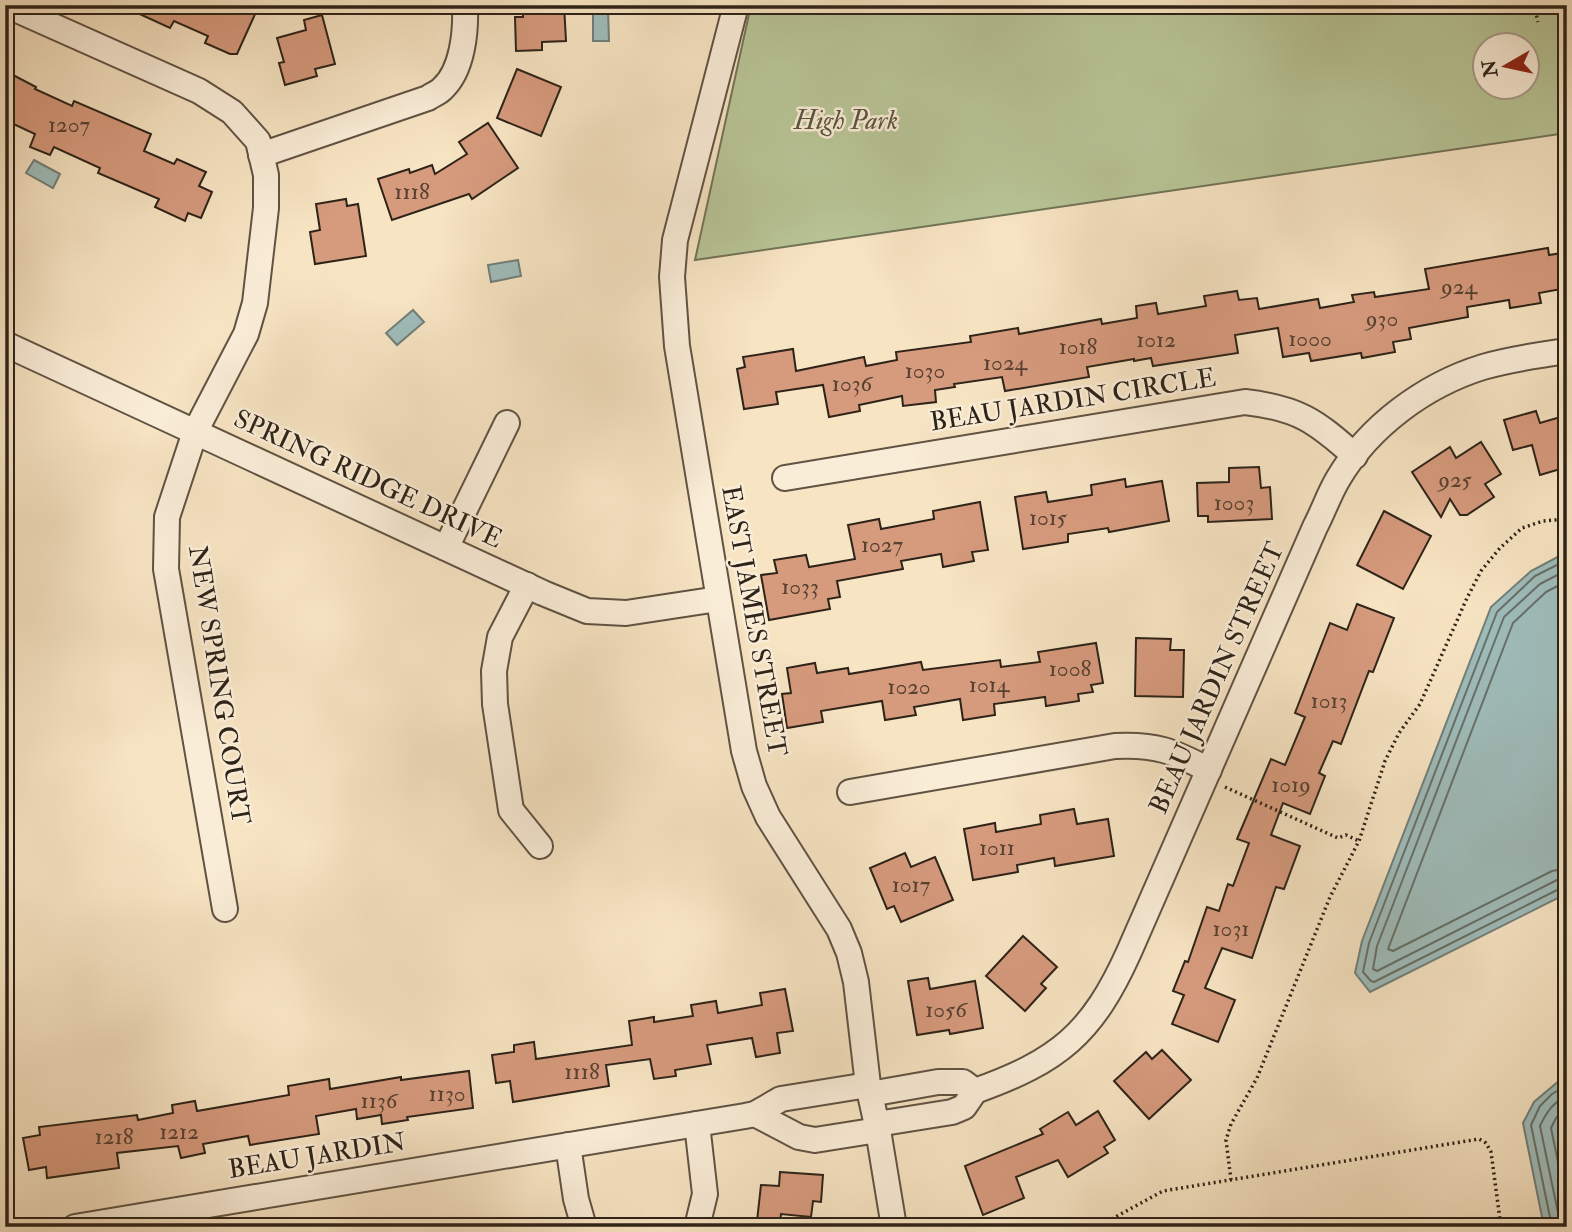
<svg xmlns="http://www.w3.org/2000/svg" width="1572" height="1232" font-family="'IM FELL Double Pica',serif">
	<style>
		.green { fill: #b8c597; stroke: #727458; stroke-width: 2; fill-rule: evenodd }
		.water { fill: #9fbdbb; stroke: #717f7a; stroke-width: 2 }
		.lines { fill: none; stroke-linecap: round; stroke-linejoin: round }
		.shore { stroke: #66706a; stroke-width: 2 }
		.building { fill: #d69a7d; stroke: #2d2318; stroke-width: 2 }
		.minor-casing { stroke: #605343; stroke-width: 28 }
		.path { stroke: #2d2318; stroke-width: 3.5; stroke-dasharray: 2 3.5; stroke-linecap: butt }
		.minor { stroke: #faedd8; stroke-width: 24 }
		.labels { text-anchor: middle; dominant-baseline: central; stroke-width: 5; stroke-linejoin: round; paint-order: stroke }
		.number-label { font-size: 23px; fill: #574131 }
		.park-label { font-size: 26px; font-style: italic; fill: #57543e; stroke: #faedd8 }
		.street-label { font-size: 26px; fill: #2d2318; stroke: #faedd8 }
	</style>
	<rect width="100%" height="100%" fill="#f7e4c3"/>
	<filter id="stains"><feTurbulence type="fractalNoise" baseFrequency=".00286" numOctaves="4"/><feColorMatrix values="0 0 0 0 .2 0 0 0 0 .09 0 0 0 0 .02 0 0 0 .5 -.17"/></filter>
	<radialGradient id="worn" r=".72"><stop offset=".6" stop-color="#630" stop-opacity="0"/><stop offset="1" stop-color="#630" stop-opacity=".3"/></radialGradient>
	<path class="green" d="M751 5H1567V133L695 260ZM1484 46H1526V88H1484Z"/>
	<g class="water">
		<path d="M608 9 609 41H593V10Z"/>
		<path d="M34 160 60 174 53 188 26 173Z"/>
		<path d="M518 260 521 276 491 282 488 265Z"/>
		<path d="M413 310 424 322 397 345 386 333Z"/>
		<path d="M1567 552 1566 894 1370 992 1355 973 1362 941 1491 607 1531 571Z"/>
		<path d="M1560 1080H1567V1227H1546L1543 1222 1523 1123 1534 1102Z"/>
	</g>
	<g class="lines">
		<g class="shore">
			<path d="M1567 560 1535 576 1497 612 1369 943 1363 972 1371 981 1374 982 1561 888H1567"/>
			<path d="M1567 570 1540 584 1504 617 1377 946 1373 969 1377 971 1557 880 1567 879"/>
			<path d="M1567 581 1546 592 1513 623 1388 949 1393 951 1552 871 1567 868"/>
			<path d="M1567 1107 1556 1118 1551 1128 1567 1206"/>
			<path d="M1552 1227 1531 1125 1540 1106 1552 1094 1562 1088 1567 1087"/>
			<path d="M1561 1227 1540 1126C1546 1113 1553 1102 1567 1096"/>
		</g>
	</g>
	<g class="building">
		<path d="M120 5H241L256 12 237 54H230L205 43 208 36 174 21 170 28Z"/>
		<path d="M523 5H564L566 41 542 42V50L516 51 515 17H523Z"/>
		<path d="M322 15 335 64 315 69 317 76 285 85 279 63 284 62 277 38 306 30 304 20Z"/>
		<path d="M517 69 561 87 541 136 497 118Z"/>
		<path d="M13 75 36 87 35 89 72 106 74 101 151 134 144 151 174 164 177 159 206 172 199 186 212 192 201 218 188 213 185 221 155 207 159 199 98 173 100 168 54 147 50 155 30 147 35 134 5 120V80L10 82Z"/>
		<path d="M488 123 518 168 472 199 469 194 392 220 378 179 409 169 410 173 432 165 435 174 467 154 459 142Z"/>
		<path d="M346 199 347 206 358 204 366 256 315 264 310 232 320 230 316 204Z"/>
		<path d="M1548 248 1549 255 1562 253 1567 288 1539 293 1541 303 1510 308 1509 300 1467 307 1468 317 1409 328 1411 339 1393 342 1395 352 1362 358 1361 353 1311 361 1309 353 1283 357 1278 328 1235 335 1238 353 1153 366 1151 358 1134 361V359L1087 367 1089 377 1005 391 1002 377 954 384 955 387 935 390 936 402 903 406 902 396 859 405 860 411 829 417 823 385 776 392 778 404 744 409 737 369 745 367 743 357 793 349 796 371 864 357 866 366 897 360 896 352 971 342 970 336 1018 328 1019 334 1101 319 1102 324 1137 318 1136 306 1156 303 1158 314 1206 306 1204 296 1237 291 1239 300 1257 298 1259 309 1318 299 1320 308 1354 302 1352 295 1374 292 1375 297 1429 289 1425 269Z"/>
		<path d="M1536 411 1540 423 1567 415V467L1540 475 1532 445 1513 450 1504 420Z"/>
		<path d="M1481 442 1501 474 1485 484 1494 497 1467 515H1460L1450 499 1441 517 1412 472 1450 447 1456 458Z"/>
		<path d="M1259 467 1261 488 1270 487 1272 519 1208 522V516H1198L1197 483 1229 482V468Z"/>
		<path d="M1125 479 1126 487 1162 481 1169 521 1109 532 1108 528 1068 534V542L1023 549 1015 497 1046 492 1048 502 1092 495 1091 485Z"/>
		<path d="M980 502 988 550 972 552 974 561 943 567 941 554 901 561 903 569 837 581 840 597 828 599 830 609 769 620 761 575 777 573 774 560 806 555 809 567 855 559 848 525 879 519 881 529 934 519 933 511Z"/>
		<path d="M1384 511 1431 536 1403 589 1357 565Z"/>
		<path d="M1357 604 1394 618 1373 672 1369 671 1341 744 1333 741 1319 773 1325 776 1310 814 1283 803 1271 835 1300 846 1284 889 1276 887 1252 958 1222 948 1205 988 1235 1000 1218 1042 1172 1024 1184 995 1173 991 1185 961 1188 962 1207 907 1219 911 1228 884 1233 886 1249 843 1237 839 1271 759 1285 765 1305 717 1295 713 1330 623 1347 630Z"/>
		<path d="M1136 638 1171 639 1170 650H1184L1183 697 1135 696Z"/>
		<path d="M1096 643 1103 683 1091 685 1093 692 1078 694 1079 701 1046 706 1045 697 994 704 995 715 963 720 960 699 914 707 916 715 885 720 882 701 821 711 823 722 787 728 782 694 791 693 787 668 815 663 817 673 848 668 849 674 921 662 923 670 1000 660 1001 667 1040 662 1038 652Z"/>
		<path d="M1074 809 1077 824 1108 819 1114 856 1055 866 1054 858 1017 865 1018 872 973 880 964 829 995 823 996 832 1041 824 1040 815Z"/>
		<path d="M905 853 911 867 935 857 953 900 901 922 894 906 887 909 870 868Z"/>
		<path d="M1023 936 1057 967 1041 984 1046 988 1025 1011 986 976Z"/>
		<path d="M928 978 930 989 975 981 983 1028 950 1034 949 1030 917 1035 908 981Z"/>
		<path d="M785 989 793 1031 777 1033 780 1053 756 1057 752 1038 707 1045 711 1064 675 1070 676 1076 654 1079 650 1059 606 1065 609 1086 513 1102 510 1081 496 1083 492 1055 514 1052V1045L534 1042 536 1059 632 1045 629 1021 654 1017V1022L693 1016 691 1005 716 1001 718 1013 762 1005 760 993Z"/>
		<path d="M1162 1050 1191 1080 1149 1119 1114 1081 1146 1052 1152 1059Z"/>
		<path d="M469 1071 473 1108 407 1117 408 1120 382 1124 381 1115 357 1119 356 1109 316 1116 319 1134 250 1145 248 1136 203 1144 205 1153 181 1158 178 1146 117 1153 119 1168 47 1178 46 1167 29 1170 23 1138 40 1135 39 1127 137 1115 138 1120 173 1113 172 1105 195 1101 197 1111 289 1095 288 1086 329 1079 330 1089 401 1077V1080Z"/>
		<path d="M1098 1111 1115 1140 1104 1147 1108 1153 1068 1177 1058 1160 1016 1177 1024 1198 983 1215 965 1166 1043 1134 1040 1129 1068 1112 1076 1125Z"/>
		<path d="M780 1172 823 1175 821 1202 813 1201 811 1217 781 1214 780 1223 757 1221 761 1185 779 1186Z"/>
	</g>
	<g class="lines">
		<defs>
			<g id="minor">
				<path d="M6 5 199 91 232 112 258 141 266 175V208L255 303 246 334 195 432 167 517 166 569 225 909"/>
				<path d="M736 5 675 240 672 277 677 346 744 751 754 786 768 817 839 929 849 953 856 982 868 1085 878 1130 894 1227"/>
				<path d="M261 155 428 98C432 95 438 93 442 89 463 70 466 31 465 5"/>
				<path d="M5 344 543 593 587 611 626 613 718 599"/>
				<path d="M785 478 1245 402C1298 408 1316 421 1355 456"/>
				<path d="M446 548 507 423"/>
				<path d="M527 585 500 637 494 671 495 704 511 810 540 846"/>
				<path d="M850 792 1115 746C1157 744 1172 751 1209 770"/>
				<path d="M975 1091C1059 1061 1092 1034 1129 952L1315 527C1323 512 1329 494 1338 479 1369 426 1425 385 1483 367 1510 359 1539 355 1567 351"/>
				<path d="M870 1094 938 1082H963L975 1091"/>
				<path d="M755 1114 799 1137 815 1140 878 1130"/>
				<path d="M697 1124 705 1194 697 1227"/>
				<path d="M877 1124 952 1112 964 1107 975 1091"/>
				<path d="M568 1145 576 1199 584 1227"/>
				<path d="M75 1227 745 1116 755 1114 781 1099 868 1085"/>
			</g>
		</defs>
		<use href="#minor" class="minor-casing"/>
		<g class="path">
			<path d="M1534 5 1538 22"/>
			<path d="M1225 787 1338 838 1346 835 1359 841"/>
			<path d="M1231 1180 1226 1140 1231 1124 1257 1078 1330 897 1359 841 1385 761 1399 733 1420 704 1467 598 1481 571 1500 548 1522 528 1543 521 1567 519"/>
			<path d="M1097 1227 1163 1191 1479 1139 1486 1143 1491 1152 1501 1227"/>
		</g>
		<use href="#minor" class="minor"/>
	</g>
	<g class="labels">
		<g class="number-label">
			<text x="69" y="124">1207</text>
			<text x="412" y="191">1118</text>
			<text x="1459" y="286">924</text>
			<text x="1382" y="318">930</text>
			<text x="1310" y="338">1000</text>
			<text x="1156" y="339">1012</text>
			<text x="1078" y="346">1018</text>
			<text x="1005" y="362">1024</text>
			<text x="925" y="370">1030</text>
			<text x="852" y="383">1036</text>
			<text x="1455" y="479">925</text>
			<text x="1234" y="502">1003</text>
			<text x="1048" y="517">1015</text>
			<text x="882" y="544">1027</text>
			<text x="800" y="586">1033</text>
			<text x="1070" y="668">1008</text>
			<text x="989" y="684">1014</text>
			<text x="909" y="686">1020</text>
			<text x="1329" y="700">1013</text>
			<text x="1291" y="784">1019</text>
			<text x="997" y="847">1011</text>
			<text x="911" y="884">1017</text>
			<text x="1231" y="928">1031</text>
			<text x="946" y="1009">1056</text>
			<text x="582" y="1071">1118</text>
			<text x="447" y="1093">1130</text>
			<text x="379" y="1100">1136</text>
			<text x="179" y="1131">1212</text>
			<text x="114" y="1136">1218</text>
		</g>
		<g class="park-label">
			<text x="846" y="121">High Park</text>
		</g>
		<g class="street-label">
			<text transform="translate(1073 400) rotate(-9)">BEAU JARDIN CIRCLE</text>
			<text transform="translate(368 479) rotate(25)">SPRING RIDGE DRIVE</text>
			<text transform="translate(754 621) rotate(80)">EAST JAMES STREET</text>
			<text transform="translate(1217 678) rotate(-66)">BEAU JARDIN STREET</text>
			<text transform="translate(219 685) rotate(81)">NEW SPRING COURT</text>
			<text transform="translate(317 1156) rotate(-9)">BEAU JARDIN</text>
		</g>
	</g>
	<rect width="1572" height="1232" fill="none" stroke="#f7e4c3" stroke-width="28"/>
	<rect x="7" y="7" width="1558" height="1218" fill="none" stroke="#2d2318" stroke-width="3.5"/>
	<rect x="14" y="14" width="1544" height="1204" fill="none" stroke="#2d2318" stroke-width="2"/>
	<g transform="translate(1506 66) rotate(261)"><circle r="33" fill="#faedd8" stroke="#a89c8b" stroke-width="2"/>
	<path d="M0-5L12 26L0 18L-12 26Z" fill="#8f2418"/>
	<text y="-10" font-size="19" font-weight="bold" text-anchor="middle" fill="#2d2318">N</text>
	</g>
	<rect width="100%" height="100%" filter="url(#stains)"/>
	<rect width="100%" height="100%" fill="url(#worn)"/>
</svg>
